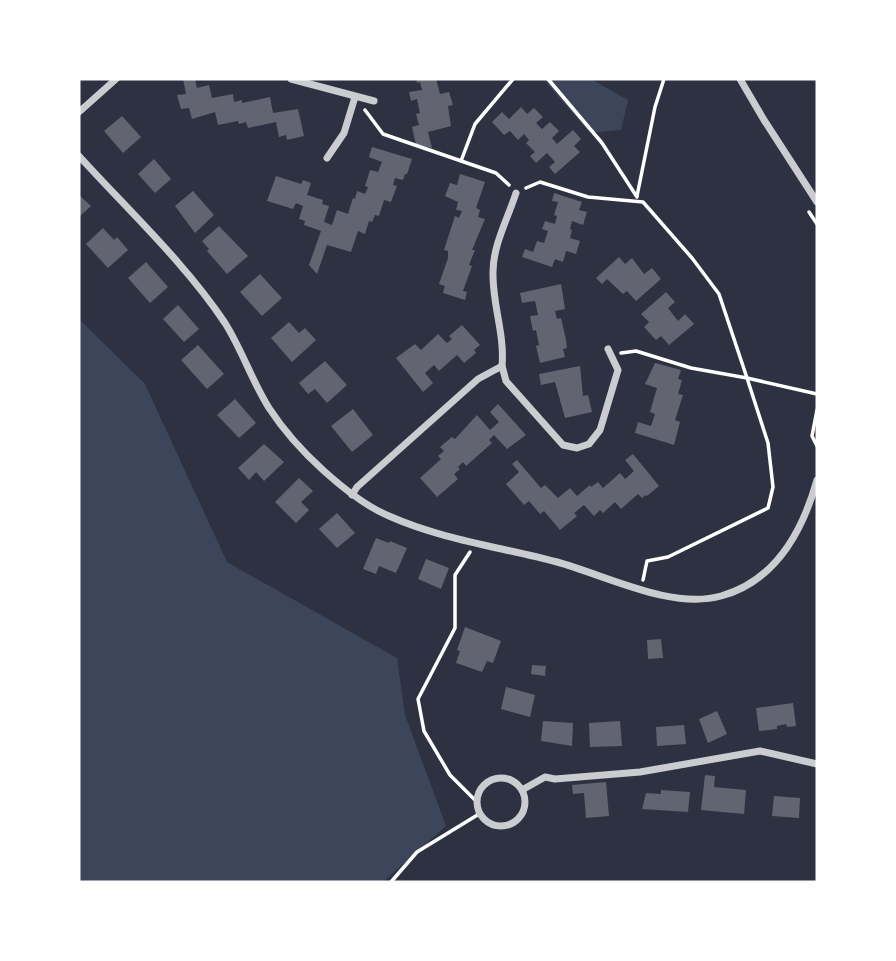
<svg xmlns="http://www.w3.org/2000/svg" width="896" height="961" font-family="'Exo 2',sans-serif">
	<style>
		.green { fill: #3c4559 }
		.building { fill: #626471 }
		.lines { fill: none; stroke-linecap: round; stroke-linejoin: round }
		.path { stroke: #fff; stroke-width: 3.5 }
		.minor { stroke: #caccd0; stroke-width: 7 }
	</style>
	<rect width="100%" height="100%" fill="#2d3142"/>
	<g class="green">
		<path d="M543 79H591L628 100 621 130 590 133Z"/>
		<path d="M79 319 145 384 227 562 397 658 405 715 446 826 383 882H79Z"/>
	</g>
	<g class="building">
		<path d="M183 79H195L197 88 209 85 212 98 233 94 234 102 242 100V103L270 97 273 113 298 109 304 136 287 140 286 135 279 137 276 122 248 128 246 122 239 124 238 121 218 125 215 112 192 119 189 108 181 109 177 95 186 94Z"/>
		<path d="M416 79H436L440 94 449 92 453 105 448 106 451 126 428 132 432 148 416 144 412 127 419 125 416 114 420 113 417 99 411 101 409 92 422 90 420 82 417 83Z"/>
		<path d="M521 107 527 114 534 108 543 117 536 123 542 129 550 122 559 131 552 138 557 144 573 130 581 139 574 146 580 152 555 174 549 167 555 162 547 153 536 163 530 156 535 152 526 143 529 140 524 134 518 140 510 131 504 135 492 122 502 112 509 119Z"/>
		<path d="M122 116 141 137 123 153 104 131Z"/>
		<path d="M372 147 412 159 407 174H405L403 180 395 178 393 185 397 186 391 202 384 200 379 216 375 215 372 222 369 221 365 234 358 231 351 252 327 245 317 274 309 265 321 231 304 225 305 221 299 219 303 206 296 203 293 209 267 201 276 176 301 184 303 180 311 183 307 195 323 200 322 204 329 206 324 222 332 225 337 210 348 214 353 198 355 199 357 191 365 194 368 187 365 186 370 170 378 172 382 162 369 157Z"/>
		<path d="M154 159 171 179 155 193 138 174Z"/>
		<path d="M460 174 485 182 476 208 480 210 478 217 485 219 472 250H475L469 265 472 266 463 291 467 292 465 300 443 293 445 286 439 284 448 258V251L444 250 455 216 459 218 462 211 456 210 458 202 445 196 450 183 457 185Z"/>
		<path d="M193 191 214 215 195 233 175 206Z"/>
		<path d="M554 193 582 202 579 210 587 212 583 225 572 221 570 229 572 230 570 238 580 241 576 254 566 251 563 262 555 259 552 267 522 257 525 249 533 252 537 241 544 243 548 231 542 229 545 221 555 224 557 216 554 215 558 202 552 201Z"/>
		<path d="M79 195 91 206 79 217Z"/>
		<path d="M219 226 248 256 227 274 207 251 209 249 202 241Z"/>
		<path d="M103 228 114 240 117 237 128 250 108 268 86 244Z"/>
		<path d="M619 257 625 264 632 258 644 274 652 268 661 279 636 301 627 291 623 294 607 279 602 284 596 278Z"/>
		<path d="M146 262 168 287 150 303 128 278Z"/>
		<path d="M260 274 282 298 262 316 240 292Z"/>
		<path d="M561 284 565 309 555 311 557 319 561 318 566 340 567 348 563 349 565 357 540 363 536 346 539 345 536 330 533 331 530 316 538 315 535 301 522 303 520 293Z"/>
		<path d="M666 292 675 302 668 308 678 321 685 314 694 324 669 345 661 336 656 340 644 327 649 322 641 314Z"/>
		<path d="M178 305 199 329 184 342 163 319Z"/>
		<path d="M289 322 299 333 305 328 316 340 292 362 271 338Z"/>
		<path d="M462 325 480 345 474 350 476 353 464 363 457 355 439 371 434 365 425 373 433 383 423 392 396 358 415 344 421 350 438 334 447 343 452 339 449 336Z"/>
		<path d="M198 345 224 374 207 389 181 360Z"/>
		<path d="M325 361 347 385 327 403 315 389 308 394 299 383Z"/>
		<path d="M655 363 681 370 678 379 682 380 678 394 683 395 675 420 680 422 674 445 635 433 638 422 651 426 655 414 650 412 657 388 645 384Z"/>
		<path d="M580 366 583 396 588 395 592 412 565 418 555 382 541 385 539 374Z"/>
		<path d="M235 399 256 423 239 438 217 415Z"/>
		<path d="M498 404 526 435 507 449 494 435 489 440 492 443 466 466 463 462 458 467 460 469 454 474 458 479 437 497 420 478 441 459 438 456 444 451 440 447 452 437 455 439 477 415 490 430 499 422 490 412Z"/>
		<path d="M353 409 373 435 352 452 331 426Z"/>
		<path d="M264 444 284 462 264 481 256 472 249 480 238 468Z"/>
		<path d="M633 454 659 486 647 496 646 495 642 498 638 494 621 509 615 502 603 513 600 510 594 516 584 505 574 513 577 516 560 530 544 511 540 514 529 501 524 505 506 484 519 472 512 464 517 460 541 488 545 485 558 498 570 488 577 496 590 485 591 487 598 482 603 488 620 473 625 479 634 471 625 460Z"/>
		<path d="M299 478 313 491 301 502 309 510 296 523 275 502Z"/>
		<path d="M337 513 355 533 337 548 319 529Z"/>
		<path d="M376 538 389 543 390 541 407 548 396 573 379 566 376 574 363 569Z"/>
		<path d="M426 559 449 568 441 589 418 579Z"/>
		<path d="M465 627 501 641 493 663 487 661 482 672 456 663 460 651 457 650Z"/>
		<path d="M661 639 663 658 648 659 647 640Z"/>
		<path d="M532 665 546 666 545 676 531 674Z"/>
		<path d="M506 687 535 695 530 717 501 709Z"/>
		<path d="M793 703 796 726 787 727 786 724 777 726V729L759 731 756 708Z"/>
		<path d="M717 711 727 734 708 743 699 719Z"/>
		<path d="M543 721 573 723 572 746 541 741Z"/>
		<path d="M620 721 622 746 590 747 589 723Z"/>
		<path d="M684 725 686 744 657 746 656 727Z"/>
		<path d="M705 775 715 776 714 787 746 790 744 814 701 810Z"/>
		<path d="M606 782 609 816 586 818 584 793 573 794 572 785Z"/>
		<path d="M661 790 690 792 688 812 642 809 646 793 661 794Z"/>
		<path d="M774 796 800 798 799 818 772 816Z"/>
	</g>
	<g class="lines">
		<g class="path">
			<path d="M548 79 602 143 637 197"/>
			<path d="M365 110 383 134 496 173 509 185"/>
			<path d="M461 161 475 124 513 79"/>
			<path d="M526 188 540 182 588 197 643 202 692 258 719 294 747 378 817 394"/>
			<path d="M637 196 655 107 664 79"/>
			<path d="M809 212 817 224"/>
			<path d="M621 353 636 351 691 368 747 378 768 443 773 487 768 508 668 557 647 561 643 580"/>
			<path d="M817 410 812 436 817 446"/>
			<path d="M470 552 455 575V628L418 699 424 731 450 775 477 802"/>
			<path d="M391 882 417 852 479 814"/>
		</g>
		<g class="minor">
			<path d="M291 79 374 101"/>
			<path d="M740 79 764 120 817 202"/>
			<path d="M79 112 116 79"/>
			<path d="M79 156C127 209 186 264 225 323 242 350 252 381 269 408 284 431 304 453 324 471 344 489 365 506 389 516 443 540 501 547 557 562 605 575 671 610 721 596 776 581 803 530 817 480"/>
			<path d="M327 158 344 133 355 97"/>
			<path d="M502 366C505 334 492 304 493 272 493 245 508 218 516 193"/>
			<path d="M352 495 357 487 478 379 502 366 506 381 563 445 577 448 589 444 600 430 618 370 608 349"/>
			<circle cx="501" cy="802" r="24"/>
			<path d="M522 790 545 777 555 779 640 772 760 751 817 764"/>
		</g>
	</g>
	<rect width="896" height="961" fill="none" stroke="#ffffff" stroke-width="161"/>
</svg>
